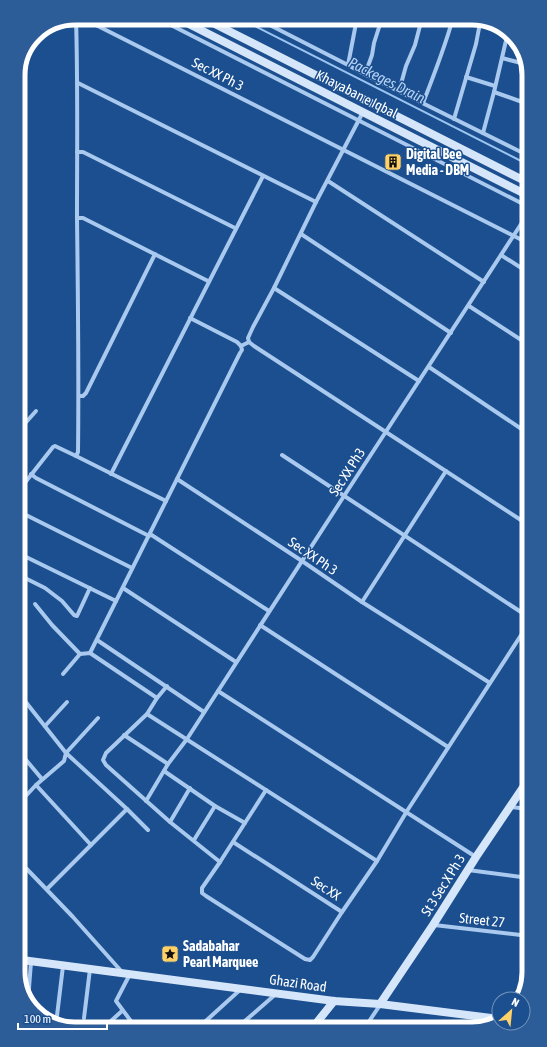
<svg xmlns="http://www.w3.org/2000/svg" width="547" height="1047" font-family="'Asap Condensed',sans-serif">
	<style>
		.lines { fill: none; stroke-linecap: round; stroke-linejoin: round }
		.stream { stroke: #9cc4f0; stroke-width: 2 }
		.street { stroke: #a9c9ee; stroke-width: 4 }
		.secondary { stroke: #d6e6fa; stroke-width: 8 }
		.labels { text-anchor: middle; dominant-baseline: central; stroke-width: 3; stroke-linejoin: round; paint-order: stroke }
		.street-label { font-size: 14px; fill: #fff; stroke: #1b4f8f }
		.poi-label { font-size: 14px; font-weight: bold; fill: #fff; stroke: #1b4f8f; text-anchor: start }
		.water-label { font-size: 15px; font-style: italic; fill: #b5d3f5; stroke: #1b4f8f }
		.rim { fill: none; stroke: #fff; stroke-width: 5 }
	</style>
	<rect width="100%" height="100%" fill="#1b4f8f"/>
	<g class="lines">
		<path class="stream" d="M239 18 525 163"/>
		<g class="street">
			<path d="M82 18 526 242"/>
			<path d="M157 18 525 205"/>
			<path d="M256 18 348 65 366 75 525 154"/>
			<path d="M461 18 480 23 504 28"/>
			<path d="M502 58 525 64"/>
			<path d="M348 65 357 18"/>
			<path d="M366 75 367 69 372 55 374 43 382 18"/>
			<path d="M466 77 495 86"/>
			<path d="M78 83 316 202"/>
			<path d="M399 91 406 66 415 45 422 18"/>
			<path d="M494 92 525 103"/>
			<path d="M423 103C434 75 445 47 453 18"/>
			<path d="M454 119 476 44 480 23"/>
			<path d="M483 133 494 92 508 32"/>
			<path d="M77 152H83L235 228"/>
			<path d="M328 181 484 282"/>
			<path d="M77 218H83L208 281"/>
			<path d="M301 234 451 333"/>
			<path d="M501 255 526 271"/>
			<path d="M274 288 419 381"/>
			<path d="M469 306 526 343"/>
			<path d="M190 318 237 342 241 346"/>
			<path d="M249 342 254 346 527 524"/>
			<path d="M429 367 526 432"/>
			<path d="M79 396H83L86 393 155 254"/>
			<path d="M20 429 36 411"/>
			<path d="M282 455 527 616"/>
			<path d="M76 456 78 452C79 374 78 296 77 218 77 151 78 85 76 18"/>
			<path d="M31 474 36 478 149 536"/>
			<path d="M111 474 263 176"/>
			<path d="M177 479 302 561 362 602 490 683"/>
			<path d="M20 489 53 447 55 446 76 456 166 501"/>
			<path d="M20 512 132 568"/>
			<path d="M150 534 269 611"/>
			<path d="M20 554 116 601"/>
			<path d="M20 564 24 577 27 579 45 588 62 601 74 615 77 616 90 588"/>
			<path d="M123 588 236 662"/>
			<path d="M362 602 446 471"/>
			<path d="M35 604 52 625 80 654"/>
			<path d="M260 625 448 747"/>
			<path d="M97 640 204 712"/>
			<path d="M90 653 240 353 242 350 241 346 249 342 248 338 253 327 274 288 316 202 363 112"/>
			<path d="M63 674 80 654 90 653 157 698"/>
			<path d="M167 686 157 698 147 714 106 753 103 760 106 765 170 822 220 862"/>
			<path d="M218 691 476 857"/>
			<path d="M21 696 66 753 127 809 148 830"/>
			<path d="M147 714 377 861"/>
			<path d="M45 726 67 702"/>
			<path d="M124 735 168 764"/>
			<path d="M21 754 42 779"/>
			<path d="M164 771 215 806 245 823"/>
			<path d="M36 785 91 845"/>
			<path d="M266 790 220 862 202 888V893L206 896 305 959 310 960 313 957 342 912 377 861 407 811 527 626"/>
			<path d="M22 800 36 785 64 761 66 753 98 718"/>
			<path d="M146 801 168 764 187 739 344 496 525 218"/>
			<path d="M511 807 528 809"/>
			<path d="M170 822 190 788"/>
			<path d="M194 840 215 806"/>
			<path d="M233 842 342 912"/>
			<path d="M22 864 73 917 122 972"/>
			<path d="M468 870 529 878"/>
			<path d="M47 889 127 809"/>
			<path d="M434 925 529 936"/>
			<path d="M130 974 116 1001 136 1028"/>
			<path d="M28 1001 31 962"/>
			<path d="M84 1018 90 969"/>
			<path d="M56 1024 63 966"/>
			<path d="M366 1026 380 1005"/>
			<path d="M238 1027 277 993"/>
			<path d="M198 1028 241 989"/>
			<path d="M102 1029 122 1011"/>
		</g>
		<g class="secondary">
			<path d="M177 18 525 194"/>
			<path d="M203 18 525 181"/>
			<path d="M22 960 334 1001 380 1004 499 1019"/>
			<path d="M380 1004 433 925 476 857 528 780"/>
			<path d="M314 1026 334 1001"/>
		</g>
	</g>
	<defs>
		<symbol id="building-square" viewBox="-11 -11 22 22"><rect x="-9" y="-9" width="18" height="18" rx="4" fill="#ffd166" stroke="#1b4f8f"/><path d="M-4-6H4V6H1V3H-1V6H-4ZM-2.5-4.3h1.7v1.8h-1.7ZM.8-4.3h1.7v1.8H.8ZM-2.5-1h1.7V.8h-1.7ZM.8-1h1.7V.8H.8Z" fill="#111"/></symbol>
		<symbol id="sight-square" viewBox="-11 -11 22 22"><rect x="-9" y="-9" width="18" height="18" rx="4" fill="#ffd166" stroke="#1b4f8f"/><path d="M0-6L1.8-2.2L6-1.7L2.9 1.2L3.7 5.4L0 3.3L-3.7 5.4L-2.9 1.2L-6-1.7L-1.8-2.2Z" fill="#111"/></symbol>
	</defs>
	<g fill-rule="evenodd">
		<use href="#building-square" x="383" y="152" width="20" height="20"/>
		<use href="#sight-square" x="160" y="944" width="20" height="20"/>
	</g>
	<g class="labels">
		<g class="street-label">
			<text transform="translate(218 74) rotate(27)">Sec XX Ph 3</text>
			<text transform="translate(357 94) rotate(27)">Khayaban e Iqbal</text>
			<text transform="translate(347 472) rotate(-57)">Sec XX Ph3</text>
			<text transform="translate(313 556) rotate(34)">Sec XX Ph 3</text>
			<text transform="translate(443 885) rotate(-58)">St 3 Sec X Ph 3</text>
			<text transform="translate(326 888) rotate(33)">Sec XX</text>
			<text transform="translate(482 920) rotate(6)">Street 27</text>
			<text transform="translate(298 983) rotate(8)">Ghazi Road</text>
		</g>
		<g class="poi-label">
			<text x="406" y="154">Digital Bee<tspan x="406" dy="16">Media - DBM</tspan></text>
			<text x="183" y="946">Sadabahar<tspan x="183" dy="16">Pearl Marquee</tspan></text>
		</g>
		<g class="water-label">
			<text transform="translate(387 80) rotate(27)">Packeges Drain</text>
		</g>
	</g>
	<path d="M0 0H547V1047H0ZM75 25H472A50 50 0 0 1 522 75V972A50 50 0 0 1 472 1022H75A50 50 0 0 1 25 972V75A50 50 0 0 1 75 25Z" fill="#2d5d98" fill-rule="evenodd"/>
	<path class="rim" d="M75 25H472A50 50 0 0 1 522 75V972A50 50 0 0 1 472 1022H75A50 50 0 0 1 25 972V75A50 50 0 0 1 75 25Z"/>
	<g transform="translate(511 1011) rotate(27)"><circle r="19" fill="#1b4f8f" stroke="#7695bc"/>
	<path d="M0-3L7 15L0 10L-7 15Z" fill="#ffd166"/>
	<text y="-6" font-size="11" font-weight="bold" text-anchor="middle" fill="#ffffff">N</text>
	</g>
	<path d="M18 1023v6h89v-6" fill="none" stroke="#ffffff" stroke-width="2"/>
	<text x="24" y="1023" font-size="12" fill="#ffffff" stroke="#1b4f8f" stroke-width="3" paint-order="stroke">100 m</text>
</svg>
